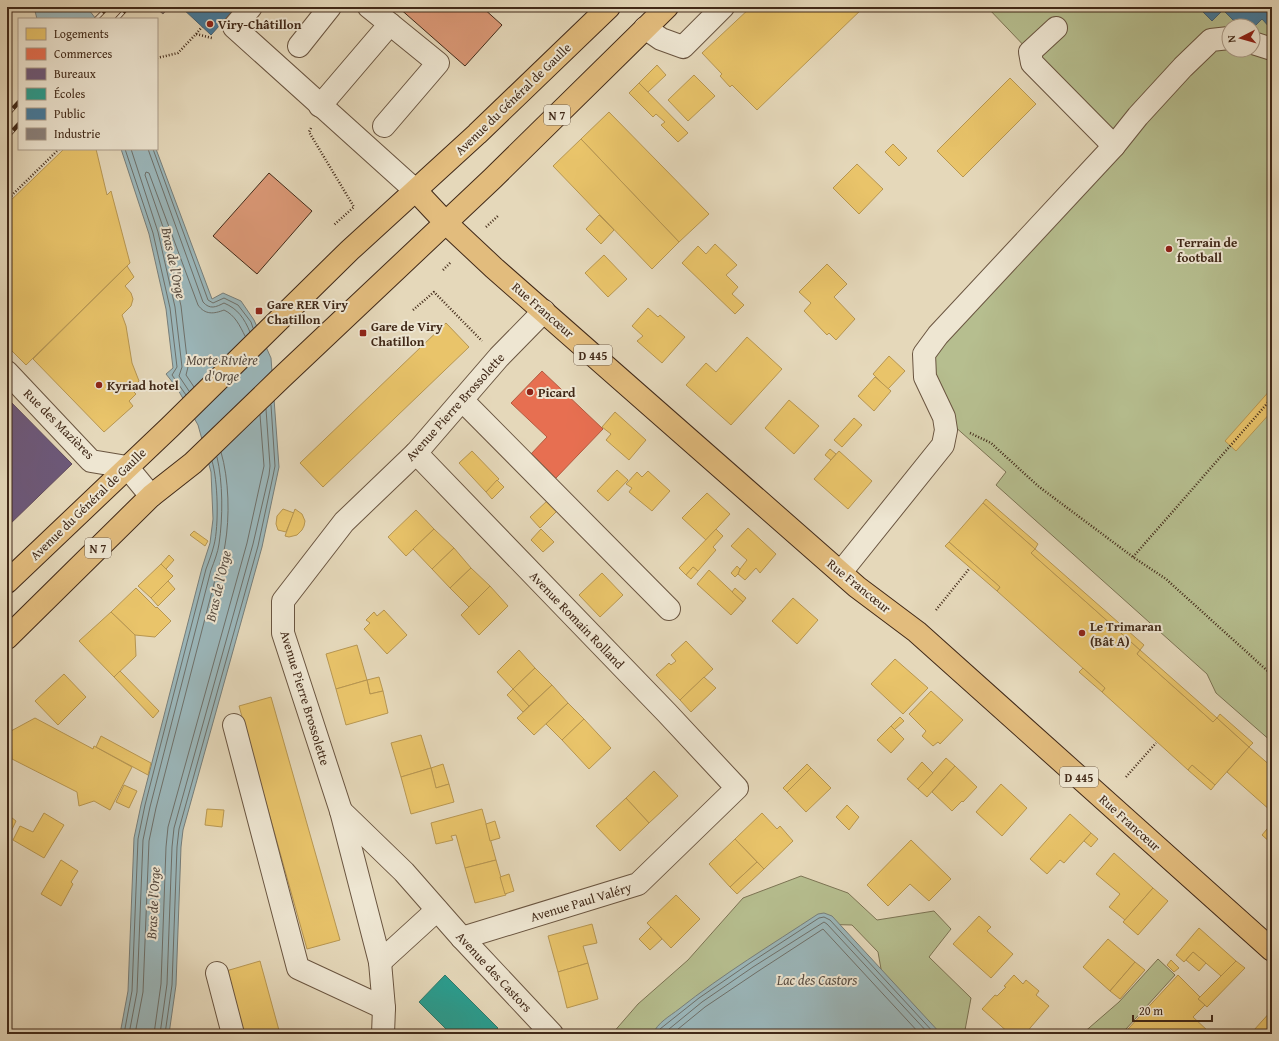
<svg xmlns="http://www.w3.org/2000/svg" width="1279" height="1041" font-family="'Gentium Book Plus',serif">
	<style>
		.green { fill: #b6be8f; stroke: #7c7454; fill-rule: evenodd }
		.water { fill: #9bb7bb; stroke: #777e7a }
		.homes { fill: #e9c46a; stroke: #b79651 }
		.shops { fill: #e76f51; stroke: #b55a40 }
		.offices { fill: #6d597a; stroke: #604b5d }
		.schools { fill: #2a9d8f; stroke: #317a6b }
		.public { fill: #457b9d; stroke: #446275 }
		.industry { fill: #8a817c; stroke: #74675e }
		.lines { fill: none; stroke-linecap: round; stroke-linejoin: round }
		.shore { stroke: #6e706a; stroke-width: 1 }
		.building { fill: #db9876; stroke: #412918 }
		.minor-casing { stroke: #6a5540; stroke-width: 24 }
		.major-casing { stroke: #412918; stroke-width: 24 }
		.path { stroke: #412918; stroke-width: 2.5; stroke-dasharray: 1 2; stroke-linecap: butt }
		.minor { stroke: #eee6d2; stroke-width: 22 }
		.major { stroke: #e2bc7d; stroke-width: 22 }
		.rail-casing { stroke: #412918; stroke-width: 4.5 }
		.rail { stroke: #eee6d2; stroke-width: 3; stroke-dasharray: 9; stroke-linecap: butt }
		.poi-dot { fill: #8f2418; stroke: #eee6d2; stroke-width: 1.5 }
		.labels { text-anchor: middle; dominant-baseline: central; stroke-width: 4; stroke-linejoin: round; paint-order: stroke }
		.shield { fill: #eee6d2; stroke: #756250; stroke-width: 1 }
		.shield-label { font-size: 12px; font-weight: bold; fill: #412918 }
		.poi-label { font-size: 13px; font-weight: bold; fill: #412918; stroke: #eee6d2; text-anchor: start }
		.street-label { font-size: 13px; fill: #412918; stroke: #eee6d2 }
		.water-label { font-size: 14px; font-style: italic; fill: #584c41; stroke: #eee6d2 }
	</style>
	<rect width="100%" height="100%" fill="#e5d8ba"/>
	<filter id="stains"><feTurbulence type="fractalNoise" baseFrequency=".005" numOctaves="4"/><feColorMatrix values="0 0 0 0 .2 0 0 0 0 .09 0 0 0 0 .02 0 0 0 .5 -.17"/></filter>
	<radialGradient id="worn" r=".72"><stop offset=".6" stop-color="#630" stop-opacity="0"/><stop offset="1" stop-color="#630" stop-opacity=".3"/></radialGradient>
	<g class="green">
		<path d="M987 7H1272V742L1216 693 1207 674 996 485 1006 472 944 417 925 377 938 335 1114 146 1030 52ZM1229 26H1253V50H1229Z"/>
		<path d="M801 876 848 893 877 920 934 911 951 929 929 957 971 998 965 1030 970 1034H924L883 980 878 952 852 925 814 924 669 1034H612L638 1004 688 960 743 898Z"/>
		<path d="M1158 959 1175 975 1126 1029 1131 1034H1082L1119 1002Z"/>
	</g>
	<g class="water">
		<path d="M34 7H84L89 10 96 19H37Z"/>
		<path d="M121 149H156L212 299 223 293 241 301 254 320 271 358 279 467 262 547 183 830 181 847 176 985 169 1034H120L128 991 134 838 141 805 202 568 210 543 213 519 211 472 198 425 177 388 166 374 173 368 166 309 149 234Z"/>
		<path d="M824 913 832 916 941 1034H653C657 1023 670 1016 679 1009 723 974 771 945 818 914Z"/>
	</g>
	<g class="homes">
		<path d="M751 7H758L761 10 764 7H864L757 110 732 85 730 87 720 76 722 74 702 53Z"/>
		<path d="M657 65 666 75 648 92 639 83Z"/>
		<path d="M694 75 715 96 688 121 668 100Z"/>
		<path d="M1010 78 1036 104 963 177 937 151Z"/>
		<path d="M639 83 688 133 678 142 661 125 665 122 656 114 653 117 629 93Z"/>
		<path d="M609 112 709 214 679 242 581 139Z"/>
		<path d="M581 139 679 242 652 269 553 166Z"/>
		<path d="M893 144 907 158 899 166 885 152Z"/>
		<path d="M64 149H96L107 195 111 191 130 263 26 365 7 346V204Z"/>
		<path d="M857 164 883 189 859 214 833 188Z"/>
		<path d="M599 215 614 230 601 244 586 229Z"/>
		<path d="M715 244 737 265 726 275 738 287 732 294 744 305 735 314 682 263 698 246 706 254Z"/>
		<path d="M604 255 627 279 608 297 585 273Z"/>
		<path d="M827 264 847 284 834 297 855 319 836 340 829 333 827 335 804 311 811 303 799 292Z"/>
		<path d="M127 266 134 277 125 286 131 293 133 299 131 306 122 315 126 326 132 363 139 381 131 389 136 394 129 401 133 406 104 432 33 359Z"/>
		<path d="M648 308 658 317 660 315 685 337 662 363 637 341 643 336 632 326Z"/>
		<path d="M446 323 469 347 323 487 300 463Z"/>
		<path d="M747 337 782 369 731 425 686 385 706 363 716 372Z"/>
		<path d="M889 356 905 371 888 389 873 374Z"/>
		<path d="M875 377 891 391 874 411 858 396Z"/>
		<path d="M1272 388V411L1236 451 1225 441Z"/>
		<path d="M789 400 819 426 794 454 765 428Z"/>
		<path d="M615 412 646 440 629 460 606 440 611 434 602 427Z"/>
		<path d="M854 418 862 425 842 447 834 440Z"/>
		<path d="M830 449 836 454 831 460 825 455Z"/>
		<path d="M472 451 499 479 486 492 459 463Z"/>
		<path d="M839 451 872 481 848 509 814 479Z"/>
		<path d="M617 470 628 480 608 501 597 491Z"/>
		<path d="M648 471 670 491 652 511 629 492 632 488 626 484 637 472 642 477Z"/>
		<path d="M497 480 504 487 492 499 486 492Z"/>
		<path d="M707 493 730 514 706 540 682 518Z"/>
		<path d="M986 499 1038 544 1035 549 983 503Z"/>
		<path d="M548 500 557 511 540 528 530 517Z"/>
		<path d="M983 503 1035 549 1031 553 1140 650 1137 654 1213 722 1217 718 1249 747 1215 785 1192 765 1188 770 1102 692 1105 688 997 591 1000 587 949 542Z"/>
		<path d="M283 509 294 513 286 532 278 530 276 524 277 516Z"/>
		<path d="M295 509 302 514 305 521 304 526 302 530 297 535 289 537 285 536Z"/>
		<path d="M416 510 434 529 406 556 388 537Z"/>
		<path d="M748 528 776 554 760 573 756 568 745 580 738 574 740 569 747 560 731 546Z"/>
		<path d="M434 529 454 548 432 569 413 549Z"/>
		<path d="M541 529 554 542 543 552 531 540Z"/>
		<path d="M716 529 723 536 713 547 716 550 698 571 693 567 686 575 679 568Z"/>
		<path d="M194 531 208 541 205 546 190 535Z"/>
		<path d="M949 542 1000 587 997 591 945 546Z"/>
		<path d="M454 548 471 568 450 588 432 569Z"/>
		<path d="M1035 549 1144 645 1140 650 1031 553Z"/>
		<path d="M169 555 174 560 166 569 161 564Z"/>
		<path d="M161 564 173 576 151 598 138 586Z"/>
		<path d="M737 566 740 569 738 574 735 577 731 573Z"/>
		<path d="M693 567 698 571 691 579 686 575Z"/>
		<path d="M471 568 490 586 469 607 450 588Z"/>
		<path d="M709 570 743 602 731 615 697 584Z"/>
		<path d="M602 573 623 595 600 617 579 595Z"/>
		<path d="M168 581 175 589 158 606 151 598Z"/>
		<path d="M490 586 508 606 479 635 461 615Z"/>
		<path d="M136 588 156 608 157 607 171 621 155 637 135 635 111 612Z"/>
		<path d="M735 588 746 598 743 602 732 592Z"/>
		<path d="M793 598 818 620 797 644 772 621Z"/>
		<path d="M384 610 407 635 387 654 364 629 370 623 366 620 374 612 377 616Z"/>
		<path d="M111 612 135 635 136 656 114 677 79 641Z"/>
		<path d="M686 641 713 669 680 700 656 675 669 663 671 665 676 661 671 655Z"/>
		<path d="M357 645 367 680 336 689 326 654Z"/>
		<path d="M519 650 535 668 513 689 497 672Z"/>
		<path d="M1140 650 1217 718 1213 722 1137 654Z"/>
		<path d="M895 659 928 688 903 714 871 684Z"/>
		<path d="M535 668 552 685 529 706 513 689Z"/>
		<path d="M1083 668 1105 688 1102 692 1079 672Z"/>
		<path d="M120 671 159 711 153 718 114 677Z"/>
		<path d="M64 674 86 697 58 725 35 701Z"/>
		<path d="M379 677 383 691 370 694 367 680Z"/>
		<path d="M704 677 716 688 691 712 680 700Z"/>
		<path d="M367 680 370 694 383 691 388 713 346 725 336 689Z"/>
		<path d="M552 685 568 703 534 735 517 718Z"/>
		<path d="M513 689 529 706 523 712 507 695Z"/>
		<path d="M931 691 963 720 940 744 938 742 933 746 922 736 926 731 909 714Z"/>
		<path d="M271 697 340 940 307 949 239 706Z"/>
		<path d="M568 703 584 719 562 740 546 724Z"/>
		<path d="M1220 714 1253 743 1249 747 1217 718Z"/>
		<path d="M900 717 904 721 894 730 891 726Z"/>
		<path d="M35 718 93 749 94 746 132 767 110 810 94 801 79 806 77 792 12 759 11 731Z"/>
		<path d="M584 719 611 748 589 769 562 740Z"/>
		<path d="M891 726 904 739 891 753 877 740Z"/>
		<path d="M421 735 431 768 401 777 391 743Z"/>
		<path d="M101 736 151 763 148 775 96 747Z"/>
		<path d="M1249 747 1272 767 1271 811 1227 772Z"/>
		<path d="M946 758 955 766 927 797 918 789Z"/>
		<path d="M922 762 933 773 918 789 907 779Z"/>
		<path d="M443 764 449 784 436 788 431 768Z"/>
		<path d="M807 764 811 768 787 792 783 788Z"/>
		<path d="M1192 765 1215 785 1211 790 1188 770Z"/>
		<path d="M955 766 977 787 963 802 962 801 952 811 932 792Z"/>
		<path d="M431 768 436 788 449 784 454 802 411 814 401 777Z"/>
		<path d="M811 768 831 788 806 812 787 792Z"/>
		<path d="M654 771 678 796 649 823 626 798Z"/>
		<path d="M1001 784 1027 808 1002 836 976 812Z"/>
		<path d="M124 785 137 791 129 808 116 802Z"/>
		<path d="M626 798 649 823 620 851 596 826Z"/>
		<path d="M847 805 859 817 849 830 836 817Z"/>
		<path d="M207 809 224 810 222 827 205 825Z"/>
		<path d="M482 809 496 860 465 868 456 835 451 836 453 840 436 844 431 823Z"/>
		<path d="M44 813 64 825 44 858 13 840 20 826 33 832Z"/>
		<path d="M762 813 777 829 780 826 793 841 764 869 735 839Z"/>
		<path d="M7 814 16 821 7 840Z"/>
		<path d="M1070 814 1091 833 1064 863 1060 860 1047 874 1030 859Z"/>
		<path d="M495 821 500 838 490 841 486 824Z"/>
		<path d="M1272 823V844L1262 835Z"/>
		<path d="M1091 833 1098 839 1091 847 1084 841Z"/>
		<path d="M735 839 757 862 730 887 709 864Z"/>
		<path d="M911 840 951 879 929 901 910 884 888 906 867 885Z"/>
		<path d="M1114 853 1153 888 1125 920 1109 907 1120 894 1096 874Z"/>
		<path d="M61 860 78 871 71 882 73 884 61 906 41 894Z"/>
		<path d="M496 860 506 895 475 903 465 868Z"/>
		<path d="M757 862 764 869 737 894 730 887Z"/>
		<path d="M509 874 514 891 505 894 500 877Z"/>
		<path d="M1153 888 1168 901 1138 935 1123 922Z"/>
		<path d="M676 895 700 919 671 948 647 923Z"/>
		<path d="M979 916 991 927 987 931 1013 954 991 978 953 944Z"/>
		<path d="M592 924 597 943 583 946 588 963 558 972 548 936Z"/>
		<path d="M651 927 662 939 650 950 639 939Z"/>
		<path d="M1199 928 1236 961 1221 976 1193 952 1184 962 1176 955Z"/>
		<path d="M1108 939 1135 962 1110 991 1083 967Z"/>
		<path d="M1193 952 1206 963 1199 971 1186 960Z"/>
		<path d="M1171 960 1179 968 1174 972 1167 965Z"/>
		<path d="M260 961 280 1034H244L226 971Z"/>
		<path d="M1236 961 1245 968 1207 1007 1198 999Z"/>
		<path d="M1135 962 1145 970 1120 999 1110 991Z"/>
		<path d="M588 963 598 999 567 1008 558 972Z"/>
		<path d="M1014 975 1023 984 1026 980 1039 991 1036 995 1049 1006 1025 1034H1010L982 1009 995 995 997 996 1006 987 1004 986Z"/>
		<path d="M1178 975 1200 997 1198 999 1205 1005 1193 1017 1208 1031 1205 1034H1133L1128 1029Z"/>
		<path d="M1272 1010V1034H1259L1254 1030Z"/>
	</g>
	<path class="shops" d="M542 371 603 429 555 479 530 455 547 437 511 403Z"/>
	<path class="offices" d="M7 398 72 464 7 527Z"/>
	<path class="schools" d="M445 975 498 1028 492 1034H451L419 1002Z"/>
	<g class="public">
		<path d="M181 7H236L211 35Z"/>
		<path d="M1198 7H1272V9L1268 13 1271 17 1272 15V30L1262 19 1254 27 1246 19 1239 26 1223 10 1212 21Z"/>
	</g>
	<path class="industry" d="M155 7H169L163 14Z"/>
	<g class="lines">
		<g class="shore">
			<path d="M125 149 153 233 170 308 177 367 172 375 186 395"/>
			<path d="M131 149 158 232 175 307 182 367 179 376 189 391"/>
			<path d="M148 149 203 302C210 310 216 307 224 303 238 309 244 318 250 332"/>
			<path d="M153 149 208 300 213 303 224 298 238 305 251 322 253 328"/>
			<path d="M194 387 186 375 188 367 181 306 164 230 145 175 146 172 149 173 198 305C205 315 214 314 224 310 235 315 240 326 245 336"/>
			<path d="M124 1034 132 991 138 839 145 805 206 569C209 561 212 553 214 545 219 526 218 480 212 461"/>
			<path d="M129 1034 137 992 143 840 150 807 211 570C214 562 218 552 219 544 223 518 223 482 217 457"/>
			<path d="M135 1034 143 992 149 841 156 808 217 572C220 563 224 554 225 545 230 517 229 479 221 452"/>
			<path d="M154 1034 161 984 166 847 168 827 247 543 264 466 260 415"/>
			<path d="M160 1034 167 984 172 847 174 828 253 544 269 475 270 466 266 409"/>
			<path d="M165 1034 172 985 177 847 179 829 258 546 273 476 275 466 271 405"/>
			<path d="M658 1034 660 1029 699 998 750 963 819 918 824 917 830 920 935 1034"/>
			<path d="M663 1034 702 1002 753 967 824 922 827 924 929 1034"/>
			<path d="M672 1034 705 1007 757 972 823 929 920 1034"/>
		</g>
	</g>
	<g class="building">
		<path d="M398 7H482L502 25 465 66Z"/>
		<path d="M269 173 312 211 257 274 213 236Z"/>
	</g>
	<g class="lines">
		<defs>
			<g id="minor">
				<path d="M251 7 234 27 416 191"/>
				<path d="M369 7 438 63 384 126"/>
				<path d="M645 28 661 39 683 47 723 7"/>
				<path d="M1056 28 1030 52 1032 63 1114 146"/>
				<path d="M1253 43 1272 49"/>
				<path d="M299 46 330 7"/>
				<path d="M320 106 390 24"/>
				<path d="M7 372 91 461 127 467 151 496"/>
				<path d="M462 400 669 609"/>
				<path d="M416 453 667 713 737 788 638 884 462 938"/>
				<path d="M841 572 943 445 946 430 944 417 925 377 924 354 938 335 1114 146 1138 116 1183 67 1211 40 1229 38"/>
				<path d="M234 725 298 968 384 1008"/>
				<path d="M341 811 404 872 462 938 552 1034"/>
				<path d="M380 962 437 910"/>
				<path d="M217 973 233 1034"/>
				<path d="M383 1034 384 1008 380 962 341 811 283 633V601L344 522 416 453 499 357 544 311"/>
			</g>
			<g id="major">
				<path d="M416 191 446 223 494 268 857 587 917 632 1272 950"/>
				<path d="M7 582 170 427 350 250 477 134 609 7"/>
				<path d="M7 638 151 496 193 463 280 379 492 179 667 7"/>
			</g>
		</defs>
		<use href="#minor" class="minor-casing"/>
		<use href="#major" class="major-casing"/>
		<g class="path">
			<path d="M196 34 202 27"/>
			<path d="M157 58 178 53 196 34 212 38"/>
			<path d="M311 128 309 132 354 207 334 225"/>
			<path d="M7 200 59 149"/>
			<path d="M486 227 499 215"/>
			<path d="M443 270 451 262"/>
			<path d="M413 310 434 292 482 341"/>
			<path d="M970 433 991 443 1038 486 1133 557 1166 579 1272 675"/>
			<path d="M1133 557 1272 398"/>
			<path d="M936 610 969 569"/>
			<path d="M1126 777 1156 743"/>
		</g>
		<use href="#minor" class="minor"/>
		<use href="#major" class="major"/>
		<defs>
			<g id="rail">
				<path d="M96 19 108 7"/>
				<path d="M117 19 128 7"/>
				<path d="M7 115 19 102"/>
				<path d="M7 137 19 124"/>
			</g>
		</defs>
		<use href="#rail" class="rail-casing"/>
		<use href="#rail" class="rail"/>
	</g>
	<g class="poi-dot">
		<circle cx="210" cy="24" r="4"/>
		<circle cx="1169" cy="249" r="4"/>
		<rect x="255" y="307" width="8" height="8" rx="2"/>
		<rect x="359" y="329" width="8" height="8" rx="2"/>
		<circle cx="99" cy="385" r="4"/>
		<circle cx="530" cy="392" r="4"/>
		<circle cx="1082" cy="633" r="4"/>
	</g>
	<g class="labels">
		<g class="shield">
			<rect x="544" y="105" width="26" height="20" rx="3"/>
			<rect x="574" y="345" width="38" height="20" rx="3"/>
			<rect x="85" y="538" width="26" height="20" rx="3"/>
			<rect x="1060" y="767" width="38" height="20" rx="3"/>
		</g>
		<g class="shield-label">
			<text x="557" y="115">N 7</text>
			<text x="593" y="355">D 445</text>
			<text x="98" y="548">N 7</text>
			<text x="1079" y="777">D 445</text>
		</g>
		<g class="poi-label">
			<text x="218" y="24">Viry-Châtillon</text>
			<text x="1177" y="242">Terrain de<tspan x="1177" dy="15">football</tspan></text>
			<text x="267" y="304">Gare RER Viry<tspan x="267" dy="15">Chatillon</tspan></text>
			<text x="371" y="326">Gare de Viry<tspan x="371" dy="15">Chatillon</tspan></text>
			<text x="107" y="385">Kyriad hotel</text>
			<text x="538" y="392">Picard</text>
			<text x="1090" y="626">Le Trimaran<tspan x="1090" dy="15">(Bât A)</tspan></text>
		</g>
		<g class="street-label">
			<text transform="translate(513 99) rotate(-44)">Avenue du Général de Gaulle</text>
			<text transform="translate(543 310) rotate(41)">Rue Francœur</text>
			<text transform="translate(455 407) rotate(-48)">Avenue Pierre Brossolette</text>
			<text transform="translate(59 424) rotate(45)">Rue des Mazières</text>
			<text transform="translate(88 504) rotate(-44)">Avenue du Général de Gaulle</text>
			<text transform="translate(859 586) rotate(39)">Rue Francœur</text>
			<text transform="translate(577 620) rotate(46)">Avenue Romain Rolland</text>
			<text transform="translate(305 698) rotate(73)">Avenue Pierre Brossolette</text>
			<text transform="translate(1130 823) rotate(42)">Rue Francœur</text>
			<text transform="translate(581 902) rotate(-17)">Avenue Paul Valéry</text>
			<text transform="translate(494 972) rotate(47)">Avenue des Castors</text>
		</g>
		<g class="water-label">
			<text transform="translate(174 263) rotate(78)">Bras de l'Orge</text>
			<text x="222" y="360">Morte Rivière<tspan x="222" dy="16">d'Orge</tspan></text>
			<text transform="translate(218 586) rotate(-77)">Bras de l'Orge</text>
			<text transform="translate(153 903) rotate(-87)">Bras de l'Orge</text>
			<text x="817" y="980">Lac des Castors</text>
		</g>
	</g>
	<rect width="1279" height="1041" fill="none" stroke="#e5d8ba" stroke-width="24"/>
	<rect x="8" y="8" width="1263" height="1025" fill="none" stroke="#412918" stroke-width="2"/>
	<rect x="12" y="12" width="1255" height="1017" fill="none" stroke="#412918"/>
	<rect x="18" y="18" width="140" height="132" fill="#eee6d2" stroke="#a99a88"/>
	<rect x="26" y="28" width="20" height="12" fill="#e9c46a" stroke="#a99a88"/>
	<text x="54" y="38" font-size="12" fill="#412918">Logements</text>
	<rect x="26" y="48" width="20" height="12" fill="#e76f51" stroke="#a99a88"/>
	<text x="54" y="58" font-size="12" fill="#412918">Commerces</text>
	<rect x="26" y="68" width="20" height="12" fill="#6d597a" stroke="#a99a88"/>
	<text x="54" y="78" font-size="12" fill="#412918">Bureaux</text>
	<rect x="26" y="88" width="20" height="12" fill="#2a9d8f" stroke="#a99a88"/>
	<text x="54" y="98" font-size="12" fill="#412918">Écoles</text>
	<rect x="26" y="108" width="20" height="12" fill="#457b9d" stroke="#a99a88"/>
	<text x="54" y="118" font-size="12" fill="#412918">Public</text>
	<rect x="26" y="128" width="20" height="12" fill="#8a817c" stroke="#a99a88"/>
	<text x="54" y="138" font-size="12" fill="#412918">Industrie</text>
	<g transform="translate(1241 38) rotate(264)"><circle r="19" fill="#eee6d2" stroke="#a99a88"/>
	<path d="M0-3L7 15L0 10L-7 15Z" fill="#8f2418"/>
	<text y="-6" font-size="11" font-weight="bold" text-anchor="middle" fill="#412918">N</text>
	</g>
	<path d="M1133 1015v6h79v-6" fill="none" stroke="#412918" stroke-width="2"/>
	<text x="1139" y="1015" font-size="12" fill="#412918" stroke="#eee6d2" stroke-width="3" paint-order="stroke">20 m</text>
	<rect width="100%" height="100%" filter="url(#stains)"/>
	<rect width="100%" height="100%" fill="url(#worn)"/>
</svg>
